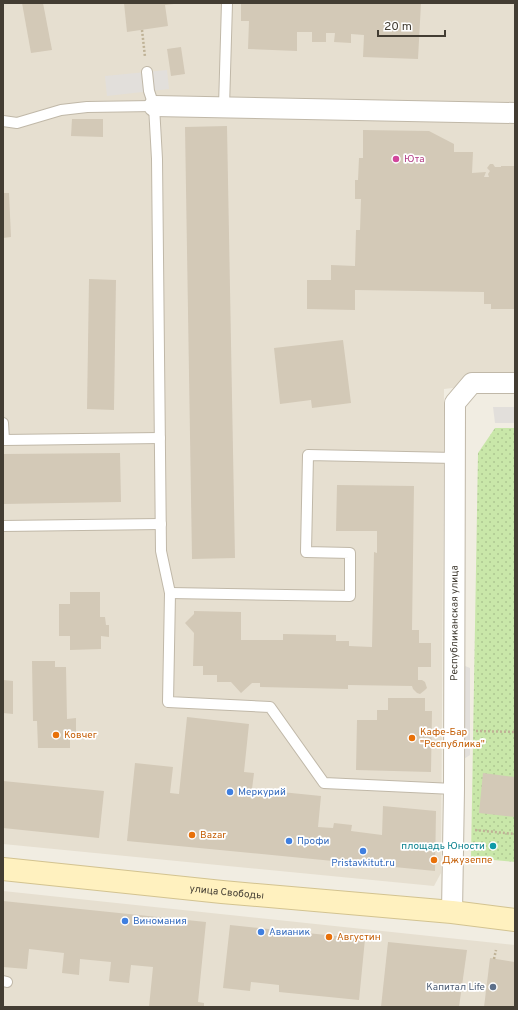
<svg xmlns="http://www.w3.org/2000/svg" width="518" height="1010" font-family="Overpass,sans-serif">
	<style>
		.residential { fill: #e6dfd0 }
		.park { fill: url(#park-dots) }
		.parking { fill: #e2dfdb }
		.building { fill: #d3c9b7 }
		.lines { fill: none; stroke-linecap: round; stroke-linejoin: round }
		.service-casing { stroke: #c0b8a8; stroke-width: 12 }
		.minor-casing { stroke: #c0b8a8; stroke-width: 22 }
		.secondary-casing { stroke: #d3c390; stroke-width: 24 }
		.path { stroke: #bfb296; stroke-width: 2.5; stroke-dasharray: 2 2; stroke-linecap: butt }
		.service { stroke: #fff; stroke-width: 10 }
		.minor { stroke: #fff; stroke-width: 20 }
		.secondary { stroke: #fff1bf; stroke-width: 22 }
		.hotel-dot { fill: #d1479c; stroke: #fff; stroke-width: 1.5 }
		.food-dot { fill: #e8710a; stroke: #fff; stroke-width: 1.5 }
		.shop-dot { fill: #3f7fe0; stroke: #fff; stroke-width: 1.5 }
		.culture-dot { fill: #0f9aa8; stroke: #fff; stroke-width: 1.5 }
		.service-dot { fill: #5c6f8a; stroke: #fff; stroke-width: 1.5 }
		.labels { text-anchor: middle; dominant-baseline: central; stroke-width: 3.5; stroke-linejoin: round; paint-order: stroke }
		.hotel-label { font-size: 10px; fill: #b23c85; stroke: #fff; text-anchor: start }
		.street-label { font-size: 10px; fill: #433d33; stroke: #fff }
		.food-label { font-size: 10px; fill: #c56008; stroke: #fff; text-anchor: start }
		.shop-label { font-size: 10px; fill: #366cbe; stroke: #fff; text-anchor: start }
		.culture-label { font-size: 10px; fill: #0d838f; stroke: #fff; text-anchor: end }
		.service-label { font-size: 10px; fill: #4e5e75; stroke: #fff; text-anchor: end }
	</style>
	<defs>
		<pattern id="park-dots" width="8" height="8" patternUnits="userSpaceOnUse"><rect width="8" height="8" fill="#c9e7a9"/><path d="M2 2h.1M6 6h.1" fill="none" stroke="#aec792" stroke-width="1.8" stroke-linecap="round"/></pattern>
	</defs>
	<rect width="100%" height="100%" fill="#f1ede2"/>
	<g class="residential">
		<path d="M3 3H515V381L444 389 441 873 434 886 3 844Z"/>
		<path d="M3 891 515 945V1007H3Z"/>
	</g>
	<path class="park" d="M495 428H515V862L471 858 478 453Z"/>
	<g class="parking">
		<path d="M167 70 169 89 107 96 105 76Z"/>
		<path d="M493 407H515V423H495Z"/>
		<path d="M455 662 470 668V755L454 765Z"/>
	</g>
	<g class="building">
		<path d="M22 3H43L52 50 31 53Z"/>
		<path d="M124 3H174V4L165 5 168 26 127 32Z"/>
		<path d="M241 3H421L418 59 363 57 364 35 351 34V43L334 42 335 33H326V42H312V32H297V51L248 49 249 21H241Z"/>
		<path d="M181 47 185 74 171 76 167 49Z"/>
		<path d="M72 119H103V137L71 136Z"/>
		<path d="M227 126 235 558 192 559 185 127Z"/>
		<path d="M363 130 429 131 454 144V152H473L472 173 486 172 484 177H489L488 174 490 171 487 168 490 164H493L495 167H501V166H514V174H515V309H491V304H484V292L355 290V310L307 309V280H331V265L355 266 356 230H360L361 199H355V180H358L359 158H363Z"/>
		<path d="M3 193H9L11 237 3 238Z"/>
		<path d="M89 279 116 280 114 410 87 409Z"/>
		<path d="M343 340 351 403 312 408 311 400 280 404 274 348Z"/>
		<path d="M120 453 121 502 3 504V454Z"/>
		<path d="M337 485 414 486 412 630H419V643H431V667H418V680H422L425 682 427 688 425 690 420 694 417 693 413 689 412 686 348 685V689L260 687V683H252L241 693 231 682H217V675H203V666H193L194 633 185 623 194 614V611L241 612V640H283V634L336 635V641H349V646L372 647 374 552 377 553V531H336Z"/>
		<path d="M70 592H100V617H105L106 625H109V637L101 636V649L70 650V636H59V604H70Z"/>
		<path d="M32 661H55V667H66L67 719 76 718V735H70V748H38L37 721H33Z"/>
		<path d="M3 680 13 681V714L3 713Z"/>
		<path d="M388 698H425V711H432L431 772 356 770 357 720H377V710H388Z"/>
		<path d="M187 717 249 724 244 772 254 773 252 789 321 796 318 827 333 828 334 823 352 825 351 831 382 835 383 806 436 811 435 871 127 841 135 763 173 767 170 793 179 794Z"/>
		<path d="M483 773 515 777V817L479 813Z"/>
		<path d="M3 781 104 791 99 838 3 828Z"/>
		<path d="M3 901 206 922 198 1002 204 1003V1007H149L153 967 131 965 129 983 109 981 111 962 80 959 79 975 62 973 64 953 29 949 27 969 3 967Z"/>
		<path d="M230 925 365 939 359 1000 279 992V985L251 982 250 991 223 988Z"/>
		<path d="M388 942 467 950 459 1007H381Z"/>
		<path d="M490 958 515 962V1007H484Z"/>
	</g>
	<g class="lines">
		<defs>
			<g id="service">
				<path d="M147 72 149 91 154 106 157 159 161 551 170 593 168 702 270 707 324 783 454 789"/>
				<path d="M224 107 227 3"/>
				<path d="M3 121 17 123 61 110 87 107 154 106"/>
				<path d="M3 423 4 440 160 438"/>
				<path d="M3 526 161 524"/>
				<path d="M170 593 350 596V553L306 552 308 455 455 458"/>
				<path d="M3 981 7 982"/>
			</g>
			<g id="minor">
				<path d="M154 106 515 113"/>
				<path id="s1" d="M452 912 454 789 455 403 472 383H515"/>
			</g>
			<g id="secondary">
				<path id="s2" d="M3 869 222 892 452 912 515 920"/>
			</g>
		</defs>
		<use href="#service" class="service-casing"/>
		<use href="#minor" class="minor-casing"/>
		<use href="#secondary" class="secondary-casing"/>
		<g class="path">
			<path d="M142 30 145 57"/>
			<path d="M476 731 515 732"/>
			<path d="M475 830 515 834"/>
			<path d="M494 959 496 950"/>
		</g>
		<use href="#service" class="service"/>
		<use href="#minor" class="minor"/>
		<use href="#secondary" class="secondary"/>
	</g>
	<circle class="hotel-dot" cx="396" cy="159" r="4"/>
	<g class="food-dot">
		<circle cx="56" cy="735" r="4"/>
		<circle cx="412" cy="738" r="4"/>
		<circle cx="192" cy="835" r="4"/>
		<circle cx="434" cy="860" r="4"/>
		<circle cx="329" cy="937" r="4"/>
	</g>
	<g class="shop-dot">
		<circle cx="230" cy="792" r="4"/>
		<circle cx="289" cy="841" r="4"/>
		<circle cx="363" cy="851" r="4"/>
		<circle cx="125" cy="921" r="4"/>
		<circle cx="261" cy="932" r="4"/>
	</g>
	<circle class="culture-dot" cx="493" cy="846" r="4"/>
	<circle class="service-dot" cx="493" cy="987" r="4"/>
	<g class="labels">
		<g class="hotel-label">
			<text x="404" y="159">Юта</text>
		</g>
		<g class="street-label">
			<text stroke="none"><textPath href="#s1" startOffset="289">Республиканская улица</textPath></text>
			<text stroke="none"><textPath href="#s2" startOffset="225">улица Свободы</textPath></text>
		</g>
		<g class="food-label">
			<text x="420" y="732">Кафе-Бар<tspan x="420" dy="12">"Республика"</tspan></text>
			<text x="64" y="735">Ковчег</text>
			<text x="200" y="835">Bazar</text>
			<text x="442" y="860">Джузеппе</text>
			<text x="337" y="937">Августин</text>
		</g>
		<g class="shop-label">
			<text x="238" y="792">Меркурий</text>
			<text x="297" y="841">Профи</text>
			<text x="363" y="863" text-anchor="middle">Pristavkitut.ru</text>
			<text x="133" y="921">Виномания</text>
			<text x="269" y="932">Авианик</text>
		</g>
		<g class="culture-label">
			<text x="485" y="846">площадь Юности</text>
		</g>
		<g class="service-label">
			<text x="485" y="987">Капитал Life</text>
		</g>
	</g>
	<rect width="518" height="1010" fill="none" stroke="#433d33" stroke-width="8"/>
	<path d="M378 30v6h67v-6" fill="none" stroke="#433d33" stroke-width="2"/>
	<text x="384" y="30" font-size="12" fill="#433d33" stroke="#ffffff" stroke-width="3" paint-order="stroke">20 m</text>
</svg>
